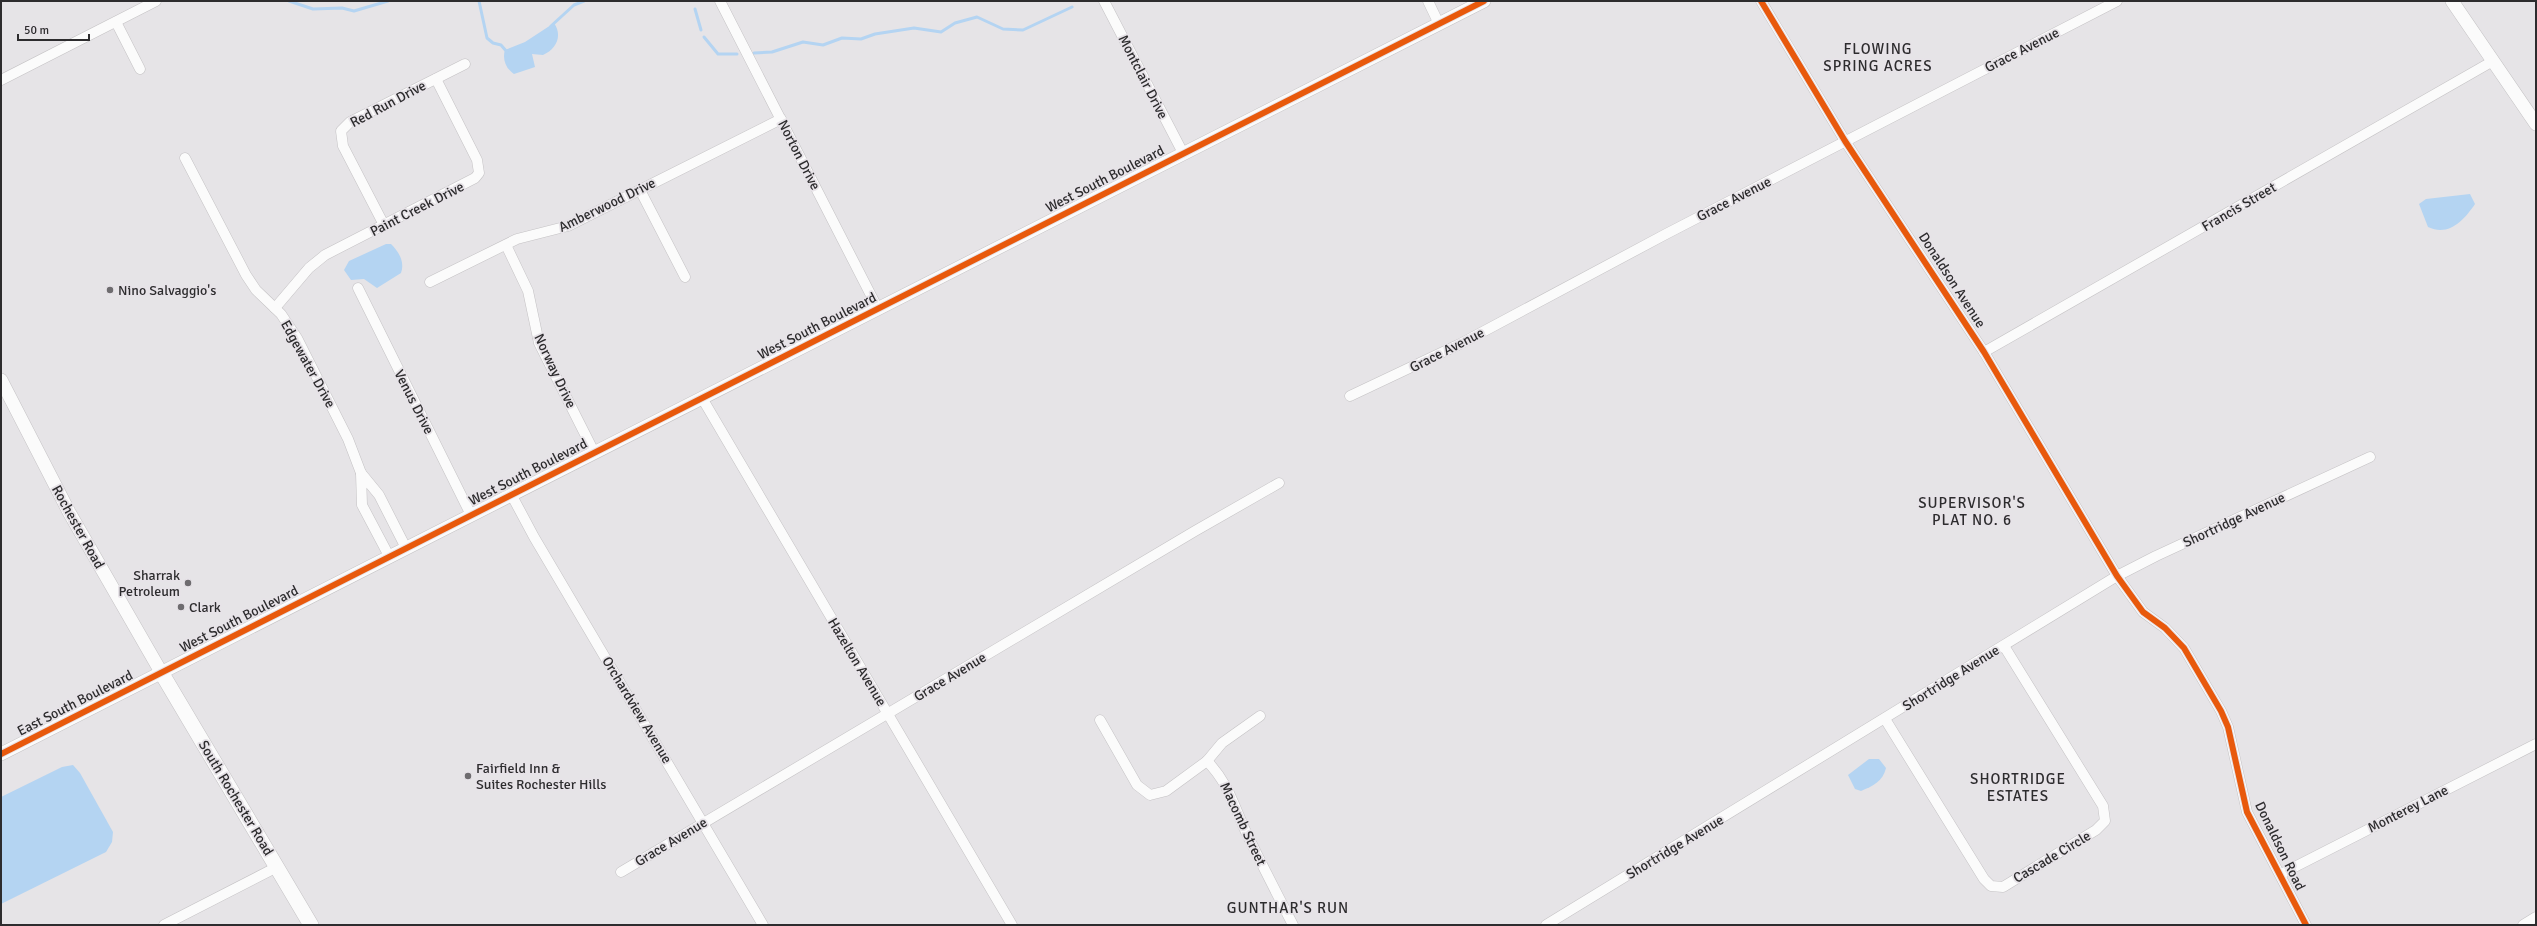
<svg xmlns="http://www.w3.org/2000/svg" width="2537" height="926" font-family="Signika,sans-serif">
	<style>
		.water { fill: #b4d4f2 }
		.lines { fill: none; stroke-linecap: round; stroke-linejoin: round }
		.stream { stroke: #b4d4f2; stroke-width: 3 }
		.street-casing { stroke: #c4c2c4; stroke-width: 11 }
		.secondary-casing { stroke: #c4c2c4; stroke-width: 14 }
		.primary-casing { stroke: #c4c2c4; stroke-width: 16 }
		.street { stroke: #fbfbfb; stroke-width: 10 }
		.secondary { stroke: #fbfbfb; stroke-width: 13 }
		.primary { stroke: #fbfbfb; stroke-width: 15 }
		.cycleway-casing { stroke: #e7e3e8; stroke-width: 8 }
		.cycleway { stroke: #e8590c; stroke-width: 6 }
		.poi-dot { fill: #6e6c6f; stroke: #e7e3e8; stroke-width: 1.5 }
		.labels { text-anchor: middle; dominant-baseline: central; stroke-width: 3.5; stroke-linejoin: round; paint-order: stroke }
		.street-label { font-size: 14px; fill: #2d2c2e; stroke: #e7e3e8 }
		.poi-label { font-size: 14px; fill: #2d2c2e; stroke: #e7e3e8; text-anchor: start }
		.neighbourhood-label { font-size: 15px; letter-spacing: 1px; fill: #2d2c2e; stroke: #e7e3e8 }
	</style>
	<rect width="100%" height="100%" fill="#e6e4e7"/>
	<g class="water">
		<path d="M554 23C563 36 556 49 543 55L532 54 535 67 514 74C506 69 502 59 505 50L525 42Z"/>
		<path d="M2470 194 2475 204C2464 220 2449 237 2428 227L2419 204 2426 199Z"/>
		<path d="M386 244H391C399 252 405 262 401 273L377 288 364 279 351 280 344 270 349 261Z"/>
		<path d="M1869 759H1879L1886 768C1883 781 1873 786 1861 791L1855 789 1848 775Z"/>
		<path d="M73 765 80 773 113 832 112 842 106 852 1 904V797L62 767Z"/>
	</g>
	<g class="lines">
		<g class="stream">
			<path d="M289 1 313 9 342 8 354 11 388 1"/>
			<path d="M479 1 487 38 493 43 501 45 507 52"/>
			<path d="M695 9 701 30"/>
			<path d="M551 26 574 5 584 1"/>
			<path d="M704 37 718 54H737"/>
			<path d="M754 53 772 52 803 42 823 45 842 38 861 39 875 34 914 28 941 32 955 23 977 17 1003 29 1023 30 1072 7"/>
		</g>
		<defs>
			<g id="street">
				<path d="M720 1 878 309"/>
				<path d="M1104 1 1183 153"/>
				<path d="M1428 1 1439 24"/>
				<path d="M1761 1 1845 141 1984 352 2117 576 2143 612 2165 628 2184 648 2221 711 2228 727 2247 812 2306 925"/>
				<path d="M116 22 140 69"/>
				<path d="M1 80 156 1"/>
				<path d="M185 158 246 275 256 290 281 314 297 338 348 439 361 473"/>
				<path d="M640 190 685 277"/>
				<path d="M384 225 343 146 341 131 350 122 465 64"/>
				<path d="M506 245 528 291 539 343 594 452"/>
				<path d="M430 282 517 239 568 226 781 119"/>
				<path d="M358 288 471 515"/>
				<path d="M275 308 309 268 325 255 475 178 479 173 477 160 436 79"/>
				<path d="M1984 352 2493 61"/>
				<path d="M1350 396 1460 344 1666 234 2117 1"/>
				<path d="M702 398 1012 925"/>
				<path d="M511 494 534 537 763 925"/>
				<path d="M389 556 362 505 361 473 379 495 406 548"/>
				<path d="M1885 719 1984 879 1991 886 2003 887 2096 830 2105 821 2103 806 2004 646"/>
				<path d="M1100 720 1137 785 1150 795 1166 791 1207 761C1229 784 1233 804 1246 832 1261 863 1277 894 1293 925"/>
				<path d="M1207 761 1222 743 1260 716"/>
				<path d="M621 872 1195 531 1279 483"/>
				<path d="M2281 874 2536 744"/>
				<path d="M164 925 277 867"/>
				<path d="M1546 925 2117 576 2156 556 2370 457"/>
				<path d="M2523 925 2536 917"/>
			</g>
			<g id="secondary">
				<path d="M2452 1 2536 124"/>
				<path d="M1 380 69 512 161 672"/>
				<path d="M1 754 1484 1"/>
			</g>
			<path id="primary" d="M161 672 311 925"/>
		</defs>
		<use href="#street" class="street-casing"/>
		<use href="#secondary" class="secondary-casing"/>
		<use href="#primary" class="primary-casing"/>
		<use href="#street" class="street"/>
		<use href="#secondary" class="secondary"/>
		<use href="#primary" class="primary"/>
		<defs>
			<g id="cycleway">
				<path d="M1761 1 1845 141 1984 352 2117 576 2143 612 2165 628 2184 648 2221 711 2228 727 2247 812 2306 925"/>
				<path d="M1 754 1484 1"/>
			</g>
		</defs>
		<use href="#cycleway" class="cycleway-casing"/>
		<use href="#cycleway" class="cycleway"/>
	</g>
	<g class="poi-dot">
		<circle cx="110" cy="290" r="4"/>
		<circle cx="188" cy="583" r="4"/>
		<circle cx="181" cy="607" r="4"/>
		<circle cx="468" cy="776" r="4"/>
	</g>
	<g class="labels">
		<g class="street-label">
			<text transform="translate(2022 50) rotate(-27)">Grace Avenue</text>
			<text transform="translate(1143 77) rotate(63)">Montclair Drive</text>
			<text transform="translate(388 104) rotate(-28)">Red Run Drive</text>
			<text transform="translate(799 155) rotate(63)">Norton Drive</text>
			<text transform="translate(1105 179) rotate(-27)">West South Boulevard</text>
			<text transform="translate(1734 199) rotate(-27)">Grace Avenue</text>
			<text transform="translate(607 205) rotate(-26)">Amberwood Drive</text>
			<text transform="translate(2239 207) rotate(-30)">Francis Street</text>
			<text transform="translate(417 209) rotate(-27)">Paint Creek Drive</text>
			<text transform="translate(1952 280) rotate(57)">Donaldson Avenue</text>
			<text transform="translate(817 326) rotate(-27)">West South Boulevard</text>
			<text transform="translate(1447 350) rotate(-27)">Grace Avenue</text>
			<text transform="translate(308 364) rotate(61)">Edgewater Drive</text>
			<text transform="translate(555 371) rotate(65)">Norway Drive</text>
			<text transform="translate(414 402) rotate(63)">Venus Drive</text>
			<text transform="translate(528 472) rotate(-27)">West South Boulevard</text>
			<text transform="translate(2234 520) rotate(-25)">Shortridge Avenue</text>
			<text transform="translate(78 527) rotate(61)">Rochester Road</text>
			<text transform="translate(239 619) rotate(-27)">West South Boulevard</text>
			<text transform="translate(857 662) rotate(59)">Hazelton Avenue</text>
			<text transform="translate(950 677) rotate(-31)">Grace Avenue</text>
			<text transform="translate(1951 678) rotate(-32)">Shortridge Avenue</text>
			<text transform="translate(75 703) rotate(-27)">East South Boulevard</text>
			<text transform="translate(637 710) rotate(59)">Orchardview Avenue</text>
			<text transform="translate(236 798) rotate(59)">South Rochester Road</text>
			<text transform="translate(2408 809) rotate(-27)">Monterey Lane</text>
			<text transform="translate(1243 824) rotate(65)">Macomb Street</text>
			<text transform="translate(671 842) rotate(-31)">Grace Avenue</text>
			<text transform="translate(2280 846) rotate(64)">Donaldson Road</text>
			<text transform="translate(1675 847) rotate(-31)">Shortridge Avenue</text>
			<text transform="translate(2052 857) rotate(-31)">Cascade Circle</text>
		</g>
		<g class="poi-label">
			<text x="118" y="290">Nino Salvaggio's</text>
			<text x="180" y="575" text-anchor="end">Sharrak<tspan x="180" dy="16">Petroleum</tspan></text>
			<text x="189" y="607">Clark</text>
			<text x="476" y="768">Fairfield Inn &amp;<tspan x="476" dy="16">Suites Rochester Hills</tspan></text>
		</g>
		<g class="neighbourhood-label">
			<text x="1878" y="49">FLOWING<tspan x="1878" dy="17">SPRING ACRES</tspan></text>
			<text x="1972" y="503">SUPERVISOR'S<tspan x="1972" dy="17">PLAT NO. 6</tspan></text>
			<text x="2018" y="779">SHORTRIDGE<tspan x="2018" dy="17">ESTATES</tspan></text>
			<text x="1288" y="908">GUNTHAR'S RUN</text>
		</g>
	</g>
	<rect width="2537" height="926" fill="none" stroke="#2d2c2e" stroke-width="4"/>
	<path d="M18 34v6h71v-6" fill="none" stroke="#2d2c2e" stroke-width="2"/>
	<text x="24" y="34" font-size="12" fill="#2d2c2e" stroke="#e7e3e8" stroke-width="3" paint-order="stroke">50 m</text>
</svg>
